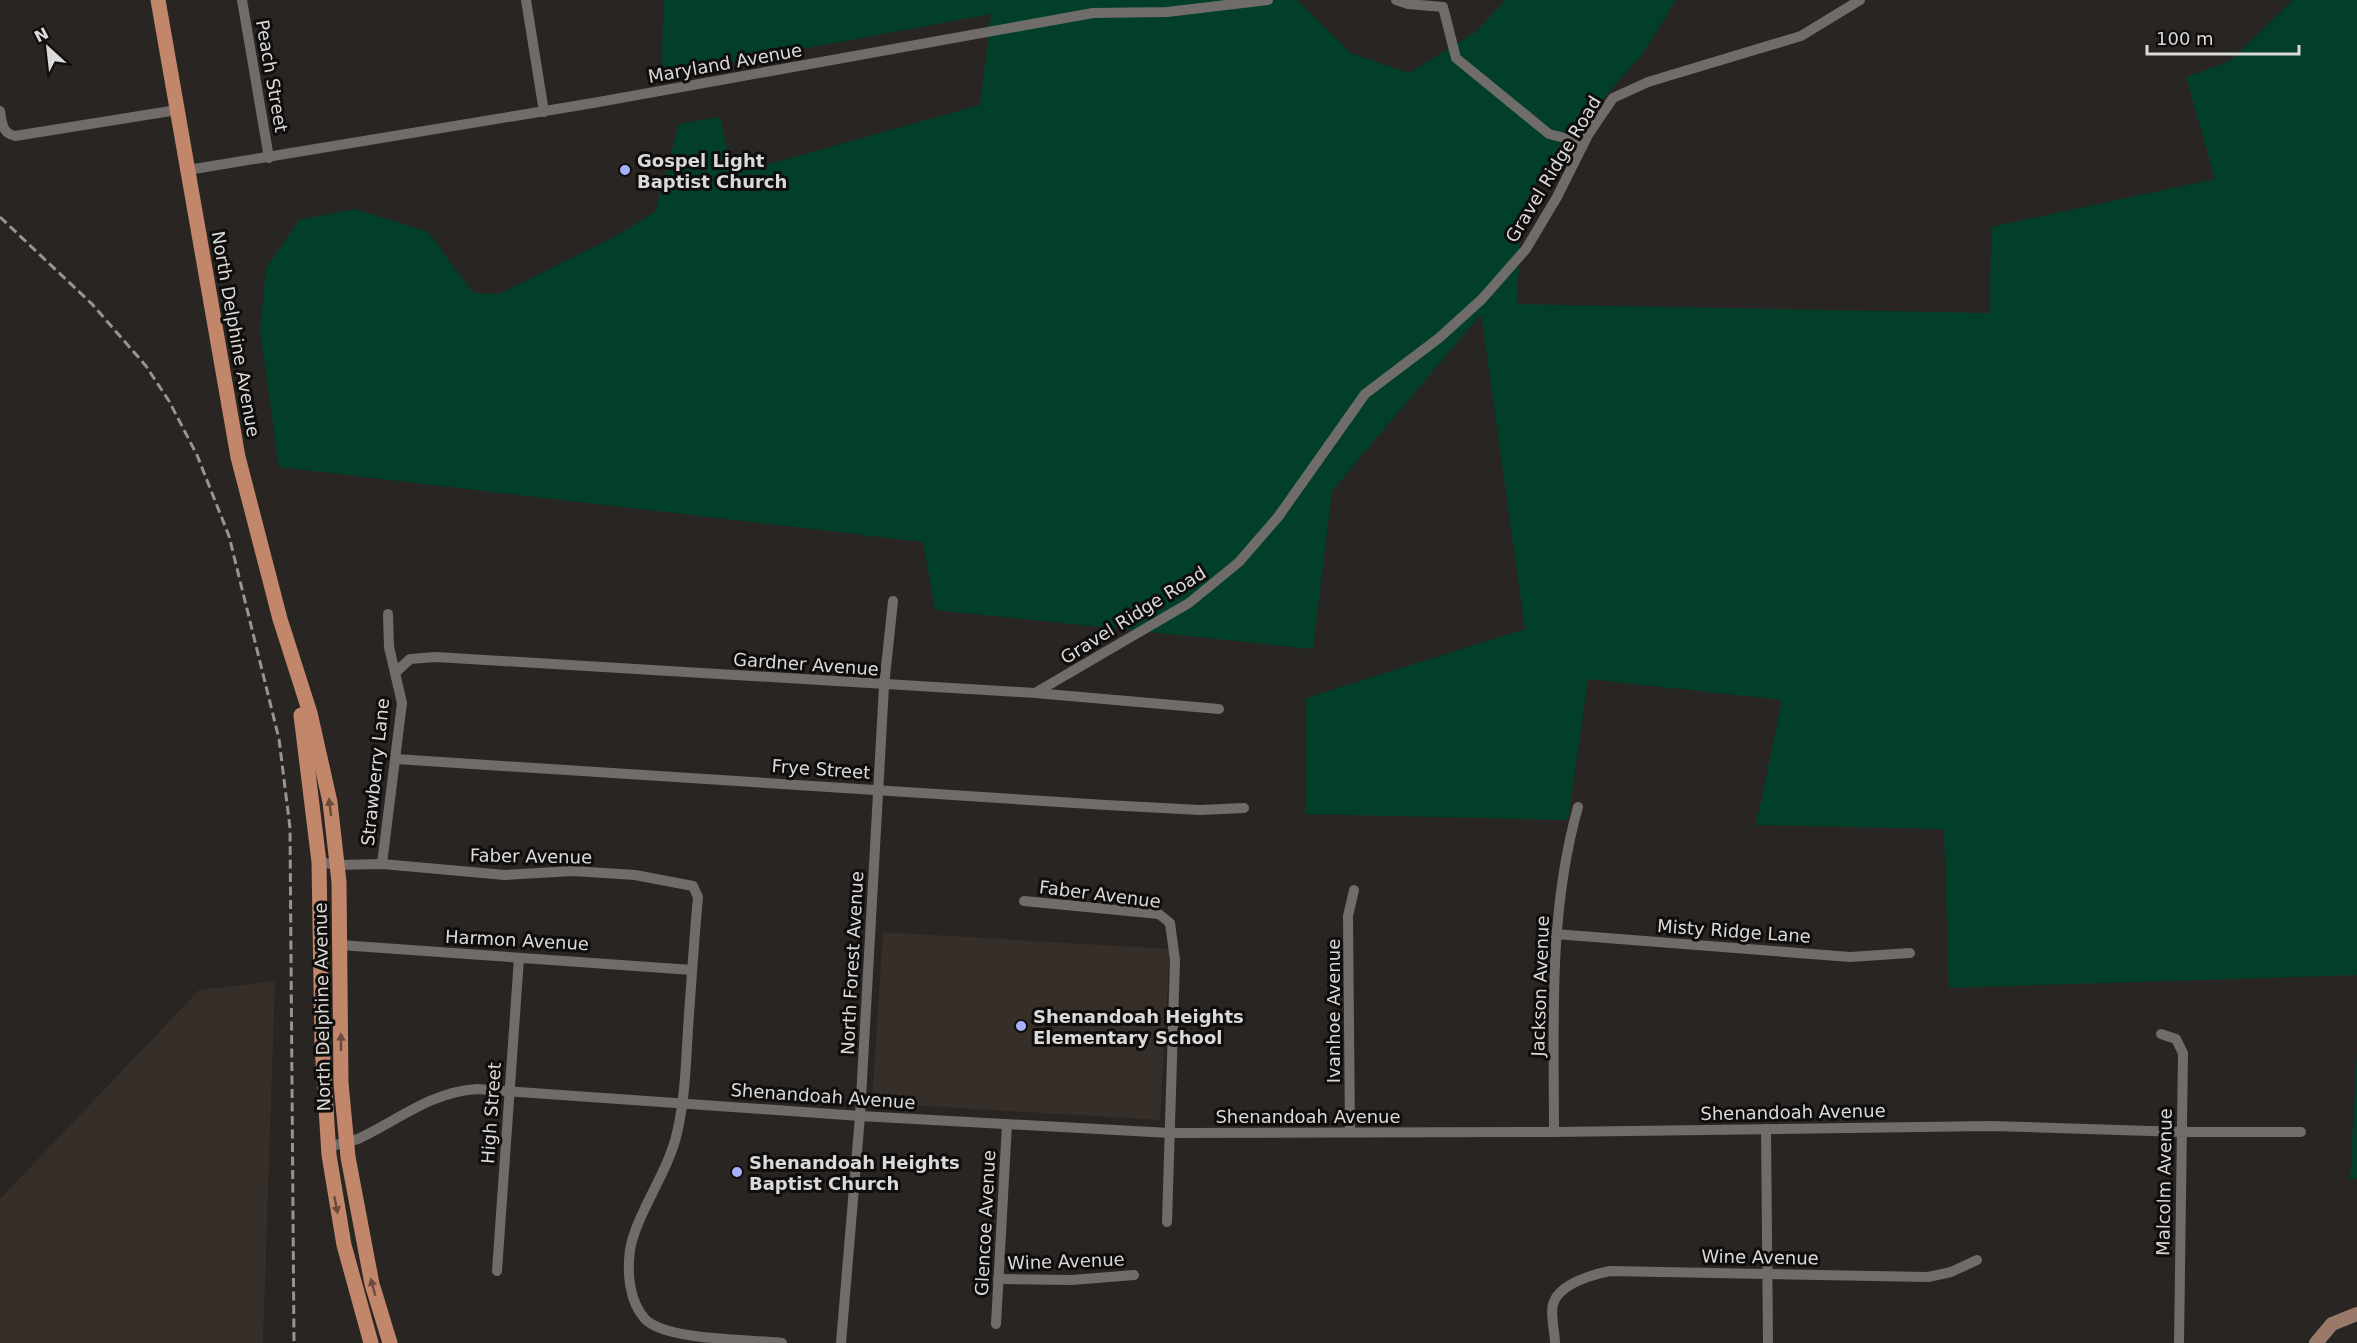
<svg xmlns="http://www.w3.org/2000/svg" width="2357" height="1343" font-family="'DejaVu Sans',sans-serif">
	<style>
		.built { fill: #362e29 }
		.green { fill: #023f2a }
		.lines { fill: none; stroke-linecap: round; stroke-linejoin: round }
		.street { stroke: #6f6c69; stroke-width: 10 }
		.secondary { stroke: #98796a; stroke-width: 14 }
		.primary { stroke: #c2866b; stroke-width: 15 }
		.rail { stroke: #979593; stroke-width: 3; stroke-dasharray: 9 4.5; stroke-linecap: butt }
		.oneway { fill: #694a3c }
		.poi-dot { fill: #a6b1fc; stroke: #100e0d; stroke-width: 2 }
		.labels { text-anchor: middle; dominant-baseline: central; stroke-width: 6; stroke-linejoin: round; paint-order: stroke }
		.street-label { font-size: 18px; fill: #dcdad9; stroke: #100e0d }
		.poi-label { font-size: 18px; font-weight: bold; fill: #dcdad9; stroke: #100e0d; text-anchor: start }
	</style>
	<rect width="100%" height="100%" fill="#282523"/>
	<g class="built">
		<path d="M883 932 1170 949 1160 1120 872 1103Z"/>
		<path d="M275 981 263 1343H0V1199L199 990Z"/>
	</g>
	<g class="green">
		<path d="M663 0H1297L1351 53 1409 73 1474 33 1506 0H1676L1644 52 1549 161 1521 212 1517 304 1990 313 1991 227 2215 179 2186 77 2230 61 2293 0H2357V975L1949 988 1944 829 1756 825 1782 700 1588 679 1568 820 1305 814 1306 698 1525 629 1481 314 1332 491 1313 649 935 610 923 542 279 467 260 330 266 268 299 220 355 209 428 232 473 293 499 294 614 237 655 212 679 124 720 117 733 174 980 105 991 14 662 75Z"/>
		<path d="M2357 1050V1178L2350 1181Z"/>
	</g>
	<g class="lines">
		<g class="street">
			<path d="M242 0 269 158"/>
			<path d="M526 0 544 112"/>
			<path d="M1396 0 1408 4 1443 7 1456 58 1549 134 1584 143"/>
			<path d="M0 111C2 123 2 133 15 136L177 110"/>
			<path d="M188 170 593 103 1093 13 1167 12 1268 0"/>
			<path d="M396 672 410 659 436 657 1035 693 1219 709"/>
			<path d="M1035 693 1189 603 1239 562 1278 517 1365 394 1439 338 1482 299 1526 249 1557 197 1588 135 1613 98 1648 82 1801 36 1860 0"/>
			<path d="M396 759 1106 805 1200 810 1244 808"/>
			<path d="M319 862 337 865 382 864 505 875 573 871 635 875 693 886 698 897C694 941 691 985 688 1029 686 1063 685 1099 677 1133 668 1173 636 1214 630 1250 627 1273 629 1301 645 1319 666 1341 750 1339 782 1343"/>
			<path d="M382 864 402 703 389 647 388 614"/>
			<path d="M1024 901 1159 914 1170 923 1175 960 1167 1222"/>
			<path d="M1555 934 1850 957 1910 953"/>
			<path d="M340 945 692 970"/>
			<path d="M2161 1034 2176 1039 2183 1053 2179 1343"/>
			<path d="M1766 1129 1768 1343"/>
			<path d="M1350 1132 1348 916 1354 890"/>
			<path d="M1554 1132C1554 1023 1548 913 1578 807"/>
			<path d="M328 1147C339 1144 350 1142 360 1138 400 1119 431 1092 477 1089L860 1116 1170 1133 1554 1132 1991 1126 2182 1132H2301"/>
			<path d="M497 1271 519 958"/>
			<path d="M998 1279 1072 1280 1134 1275"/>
			<path d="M996 1324 1007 1124"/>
			<path d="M841 1343 860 1116 884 686 893 601"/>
			<path d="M1555 1343C1555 1332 1550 1315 1553 1304 1559 1284 1591 1275 1610 1271L1928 1277 1951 1272 1977 1260"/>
		</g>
		<path class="secondary" d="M2316 1343 2332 1324 2357 1314"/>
		<g class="primary">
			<path d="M158 0 238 457 280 619 310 713 330 802 339 882 341 1083 348 1157 372 1284 390 1343"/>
			<path d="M301 715 319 862 322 1045 329 1155 344 1245 371 1343"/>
		</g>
		<path class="rail" d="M0 217 92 304 146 366 169 401 197 455 229 536 279 739 290 828 294 1343"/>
	</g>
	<defs><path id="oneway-solid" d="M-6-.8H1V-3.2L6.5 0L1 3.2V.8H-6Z" transform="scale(1.5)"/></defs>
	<g class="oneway">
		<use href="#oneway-solid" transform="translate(330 807) rotate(-97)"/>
		<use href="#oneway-solid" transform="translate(341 1042) rotate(-90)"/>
		<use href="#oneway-solid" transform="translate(336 1205) rotate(79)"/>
		<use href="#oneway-solid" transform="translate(373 1287) rotate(-105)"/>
	</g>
	<g class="poi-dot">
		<circle cx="625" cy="170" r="6"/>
		<circle cx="1021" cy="1026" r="6"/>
		<circle cx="737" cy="1172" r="6"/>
	</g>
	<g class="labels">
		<g class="street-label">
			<text transform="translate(725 63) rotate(-10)">Maryland Avenue</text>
			<text transform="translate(272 76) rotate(80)">Peach Street</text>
			<text transform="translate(1553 169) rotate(-59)">Gravel Ridge Road</text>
			<text transform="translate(236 334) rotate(80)">North Delphine Avenue</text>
			<text transform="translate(1133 615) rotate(-32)">Gravel Ridge Road</text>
			<text transform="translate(806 664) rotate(4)">Gardner Avenue</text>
			<text transform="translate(821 769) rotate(4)">Frye Street</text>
			<text transform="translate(375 772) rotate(-84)">Strawberry Lane</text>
			<text transform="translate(531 856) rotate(1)">Faber Avenue</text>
			<text transform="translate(1100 894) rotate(7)">Faber Avenue</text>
			<text transform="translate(1734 931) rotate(4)">Misty Ridge Lane</text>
			<text transform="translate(517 940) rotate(3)">Harmon Avenue</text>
			<text transform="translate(852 963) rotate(-87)">North Forest Avenue</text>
			<text transform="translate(1540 986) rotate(-88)">Jackson Avenue</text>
			<text transform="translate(322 1007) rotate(-91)">North Delphine Avenue</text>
			<text transform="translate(1333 1011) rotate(-90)">Ivanhoe Avenue</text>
			<text transform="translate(823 1096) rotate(4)">Shenandoah Avenue</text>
			<text transform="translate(1793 1112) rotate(-1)">Shenandoah Avenue</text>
			<text transform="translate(491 1113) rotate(-86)">High Street</text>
			<text x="1308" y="1116">Shenandoah Avenue</text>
			<text transform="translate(2164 1182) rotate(-89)">Malcolm Avenue</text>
			<text transform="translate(985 1223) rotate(-87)">Glencoe Avenue</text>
			<text transform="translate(1760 1257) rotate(1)">Wine Avenue</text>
			<text transform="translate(1066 1261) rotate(-2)">Wine Avenue</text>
		</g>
		<g class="poi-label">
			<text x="637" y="160">Gospel Light<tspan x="637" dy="21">Baptist Church</tspan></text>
			<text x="1033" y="1016">Shenandoah Heights<tspan x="1033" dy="21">Elementary School</tspan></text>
			<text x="749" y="1162">Shenandoah Heights<tspan x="749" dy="21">Baptist Church</tspan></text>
		</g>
	</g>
	<g transform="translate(48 48) rotate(333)" stroke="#100e0d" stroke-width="4.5" paint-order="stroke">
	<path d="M0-4.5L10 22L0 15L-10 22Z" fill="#dcdad9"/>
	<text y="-9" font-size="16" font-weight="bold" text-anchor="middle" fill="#dcdad9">N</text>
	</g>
	<path d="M2147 45v9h152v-9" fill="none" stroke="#dcdad9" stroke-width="3"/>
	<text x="2156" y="45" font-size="18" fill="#dcdad9" stroke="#100e0d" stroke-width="4.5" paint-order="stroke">100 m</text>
</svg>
